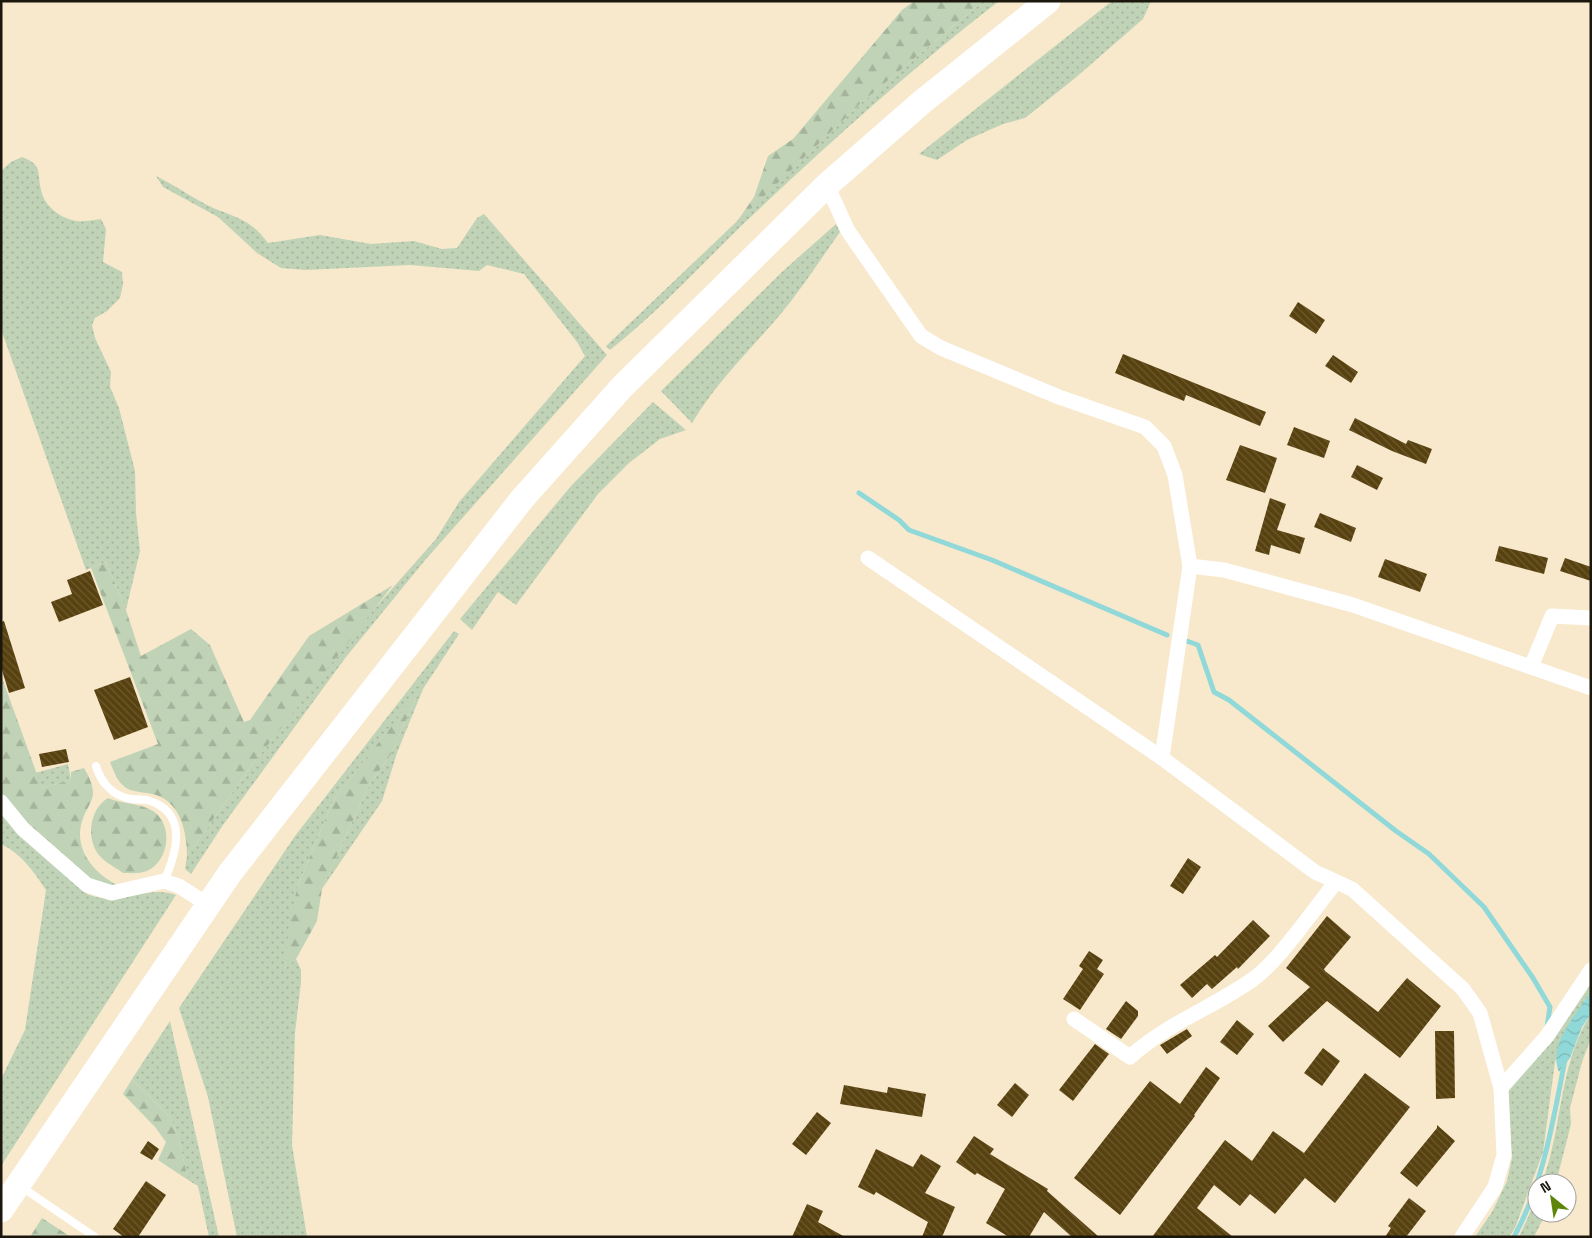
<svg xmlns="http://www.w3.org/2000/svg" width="1592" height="1238" font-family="'Space Grotesk',sans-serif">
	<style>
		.grass { fill: url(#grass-dots) }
		.forest { fill: url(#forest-firs) }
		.water { fill: url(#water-waves) }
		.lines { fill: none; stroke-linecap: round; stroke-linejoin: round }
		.stream { stroke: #91d8d8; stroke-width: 5 }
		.building { fill: url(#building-back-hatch) }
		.service { stroke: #fff; stroke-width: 8 }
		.minor { stroke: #fff; stroke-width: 15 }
		.trunk { stroke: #fff; stroke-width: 25 }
	</style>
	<defs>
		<pattern id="grass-dots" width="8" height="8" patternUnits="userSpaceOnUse" patternTransform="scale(1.25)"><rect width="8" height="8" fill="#c0d3b6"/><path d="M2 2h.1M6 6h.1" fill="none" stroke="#a4b49b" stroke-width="1.8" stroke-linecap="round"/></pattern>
		<pattern id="forest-firs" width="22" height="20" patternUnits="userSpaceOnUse" patternTransform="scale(1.25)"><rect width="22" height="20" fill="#c0d3b6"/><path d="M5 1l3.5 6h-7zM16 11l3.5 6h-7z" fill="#a4b49b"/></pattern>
		<pattern id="water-waves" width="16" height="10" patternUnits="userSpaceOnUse" patternTransform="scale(1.25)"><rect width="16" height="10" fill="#91d8d8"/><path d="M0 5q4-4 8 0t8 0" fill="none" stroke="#7cb9b8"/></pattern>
		<pattern id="building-back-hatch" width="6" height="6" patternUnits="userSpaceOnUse" patternTransform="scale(1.25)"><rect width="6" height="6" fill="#57410f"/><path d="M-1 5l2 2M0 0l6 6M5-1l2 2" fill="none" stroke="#6b5930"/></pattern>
	</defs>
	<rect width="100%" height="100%" fill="#f8e9cd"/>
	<g class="grass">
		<path d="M983 1H999C914 67 834 138 756 212 707 258 663 308 610 350L606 346 861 103Z"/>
		<path d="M1112 1H1151L1143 19 1074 79 1025 118 1003 124 967 140 937 160 919 154Z"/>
		<path d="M22 157C43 165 37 172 41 190 44 206 61 219 77 221 84 222 93 220 101 219L106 229 103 262 122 272 123 284 120 298 107 311 95 318 92 325 95 338 111 372 110 387 119 408 135 471 136 513 140 551 126 610 106 562 86 570 1 329V171L11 162Z"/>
		<path d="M156 176C174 185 190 196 207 205 234 218 249 217 268 243L320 235 371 244 414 241 442 249 457 248 477 218 484 214 607 355 426 559 346 657 223 825 191 874 185 869 187 856 252 765 360 625 436 539 459 502 585 356 577 342 524 274 487 265 479 271 410 265 305 270 281 268 257 253 218 217 163 187Z"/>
		<path d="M836 224 840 232C820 260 801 290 779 316 749 351 716 383 692 423L661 391 783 271Z"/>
		<path d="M653 402 686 430 660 439 629 463 598 494 516 605 498 592 472 630 460 619 571 486Z"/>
		<path d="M454 631 459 634 423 689 397 753 382 801 322 889 369 785 391 754 418 693 334 799 298 885 285 968 296 959 301 970V982L295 1033 292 1145 307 1237H237L208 1097 179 1008 295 836Z"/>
		<path d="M68 764 71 780 42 788 35 773Z"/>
		<path d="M1 813 20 835 87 894C119 908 147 884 176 895L1 1166V1079L25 1030 46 890C34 872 22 854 1 844Z"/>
		<path d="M1591 979V992L1567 1029 1555 1062 1543 1152 1515 1228 1509 1237H1475L1492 1212 1507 1181 1512 1158 1508 1090Z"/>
		<path d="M1591 1014V1038L1582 1062 1570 1108 1571 1124 1556 1183H1542C1563 1128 1558 1065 1591 1014Z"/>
		<path d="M170 1021 219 1237H209L198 1186 188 1180 178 1135 170 1117 132 1079Z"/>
		<path d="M1537 1197V1213H1546L1534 1237H1519Z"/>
	</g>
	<g class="forest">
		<path d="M914 1H983L861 103 736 223 754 197 768 156 793 139 902 10Z"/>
		<path d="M106 562 126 610 141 656 191 629 210 645 244 722 250 720 309 636 393 585 252 765 187 856C187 833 181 803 156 795 146 792 135 793 126 788 117 781 114 772 110 762L158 744 91 568Z"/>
		<path d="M1 675 42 788 71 780V772L84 768C88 775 93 784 93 793 93 801 86 810 83 818 72 848 93 873 119 886L93 883 37 836 3 798 1 794Z"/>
		<path d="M419 691 391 754 369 785 322 889 317 921 296 959 285 969 289 923 298 885 334 799Z"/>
		<path d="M108 798C122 804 141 803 153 811 174 825 169 861 147 871 140 874 131 873 123 873 115 867 104 862 98 854 86 836 90 809 108 798Z"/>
		<path d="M132 1079 170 1117 178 1135 188 1180 158 1160 166 1142 155 1127 123 1094Z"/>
		<path d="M42 1218 71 1237H30Z"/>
	</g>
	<path class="water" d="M1591 992V1014L1582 1027 1570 1058 1559 1072C1547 1046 1577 1013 1591 992Z"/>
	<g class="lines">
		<g class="stream">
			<path d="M859 493 899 520 909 530 992 560 1167 635"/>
			<path d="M1184 640 1198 645 1214 692 1229 700 1396 831 1429 854 1484 907 1533 978 1550 1007 1547 1027"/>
			<path d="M1514 1237C1544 1182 1553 1120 1565 1060"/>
		</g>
	</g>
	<g class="building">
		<path d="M1298 302 1325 320 1316 334 1289 316Z"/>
		<path d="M1123 354 1266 412 1260 426 1186 395 1184 401 1115 373Z"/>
		<path d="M1333 355 1358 372 1351 383 1325 366Z"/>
		<path d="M1355 418 1406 444 1408 440 1432 449 1426 464 1392 451 1349 430Z"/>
		<path d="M1294 427 1330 441 1324 458 1287 445Z"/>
		<path d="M1240 445 1277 458 1265 493 1226 480Z"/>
		<path d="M1357 465 1383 478 1377 490 1351 477Z"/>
		<path d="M1270 498 1286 504 1277 530 1305 538 1300 554 1271 545 1269 555 1255 551Z"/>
		<path d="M1320 513 1356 528 1351 542 1314 527Z"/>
		<path d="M1499 546 1548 558 1544 574 1495 561Z"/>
		<path d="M1565 558 1591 567V581L1560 571Z"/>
		<path d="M1385 559 1427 574 1420 592 1378 577Z"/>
		<path d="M90 571 103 605 59 622 51 602 72 594 67 580Z"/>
		<path d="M4 621 25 688 9 693 1 667V622Z"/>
		<path d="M130 677 148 727 114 740 94 690Z"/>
		<path d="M66 749 69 762 42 767 39 754Z"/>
		<path d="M1188 858 1201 867 1183 894 1170 886Z"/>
		<path d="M1327 916 1351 937 1324 969 1325 971 1378 1012 1407 978 1441 1006 1400 1058 1327 1001 1283 1042 1268 1026 1310 987 1286 968Z"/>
		<path d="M1253 920 1270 936 1238 969 1237 967 1212 989 1207 984 1192 998 1180 985 1215 955 1217 957Z"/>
		<path d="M1089 951 1103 960 1097 969 1104 974 1080 1010 1063 999 1083 969 1079 966Z"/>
		<path d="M1126 1001 1138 1011V1016L1121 1039 1106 1029Z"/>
		<path d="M1237 1020 1254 1034 1237 1055 1220 1042Z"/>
		<path d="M1187 1029 1192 1036 1167 1054 1160 1045Z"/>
		<path d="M1435 1031H1454L1455 1098 1436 1099Z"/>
		<path d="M1095 1044 1109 1054 1073 1101 1059 1090Z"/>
		<path d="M1323 1048 1340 1061 1322 1086 1304 1073Z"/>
		<path d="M1206 1067 1220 1078 1194 1115 1195 1116 1120 1215 1074 1178 1150 1081 1180 1104Z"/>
		<path d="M1365 1073 1410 1107 1335 1203 1305 1178 1275 1214 1250 1194 1240 1206 1214 1185 1197 1208 1233 1237H1152L1225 1140 1252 1161 1273 1131 1304 1153Z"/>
		<path d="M1015 1083 1029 1095 1012 1117 997 1105Z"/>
		<path d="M844 1085 887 1093 888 1087 926 1094 922 1117 840 1104Z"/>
		<path d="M817 1112 831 1123 806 1155 792 1144Z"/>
		<path d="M1437 1125 1455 1141 1417 1187 1400 1173 1437 1128Z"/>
		<path d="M974 1136 994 1149 990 1154 1048 1189 1047 1191 1099 1237H1072L1044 1212 1029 1237H1009L986 1223 1005 1189 977 1173 975 1175 956 1162Z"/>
		<path d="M148 1141 159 1149 152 1160 140 1153Z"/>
		<path d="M876 1149 913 1167 921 1154 941 1166 925 1193 955 1207 942 1237H922L928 1222 876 1192 874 1195 858 1187Z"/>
		<path d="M146 1181 166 1195 138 1237H124L113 1229Z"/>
		<path d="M1409 1198 1426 1211 1406 1237H1385L1391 1228 1388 1226Z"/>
		<path d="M807 1204 823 1211 818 1222 845 1237H792Z"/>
	</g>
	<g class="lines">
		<g class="service">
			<path d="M96 766C101 783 113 796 131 799 136 800 142 799 147 800 189 812 177 852 164 881"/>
			<path d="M20 1186 95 1237"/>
		</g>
		<g class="minor">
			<path d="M827 185 848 231 921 336 941 348 1059 397 1145 427 1164 446 1175 475 1190 566 1162 758"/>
			<path d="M868 558 1162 758 1315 872 1352 889 1463 989 1480 1013 1501 1088 1504 1155 1495 1187 1462 1237"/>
			<path d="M1190 566 1224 570 1353 605 1591 688"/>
			<path d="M1531 667 1552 616 1591 618"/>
			<path d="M1 802 23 829 87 885 112 893 164 881 179 886 207 904"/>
			<path d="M1074 1019 1130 1057C1166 1024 1212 1008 1252 980 1280 960 1313 910 1336 882"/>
			<path d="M1501 1088 1547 1036 1591 970"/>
		</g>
		<path class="trunk" d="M1 1210 230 873 522 499 622 387 827 185 922 102 1048 1"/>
	</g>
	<rect width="1592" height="1238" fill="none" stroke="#1c170d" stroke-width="5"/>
	<g transform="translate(1552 1198) rotate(330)"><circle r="24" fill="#ffffff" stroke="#a4a29e"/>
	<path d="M0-4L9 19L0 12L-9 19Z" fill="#5e850a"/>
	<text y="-8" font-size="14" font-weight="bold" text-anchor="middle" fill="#1c170d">N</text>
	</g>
</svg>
